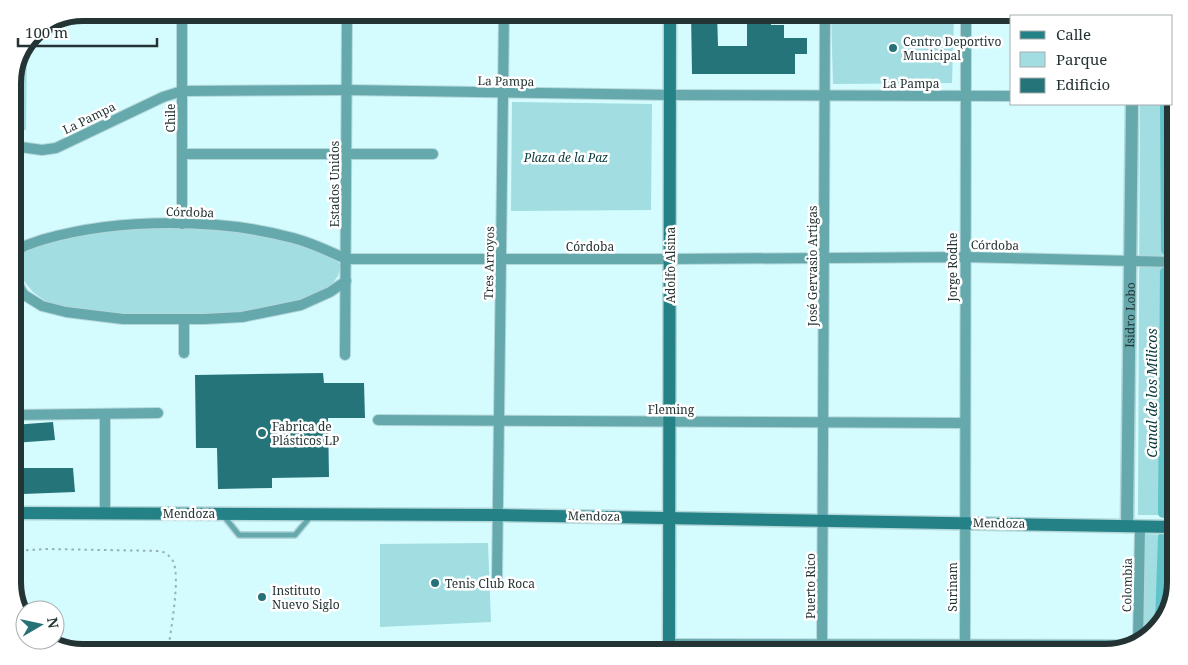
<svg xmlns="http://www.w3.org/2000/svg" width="1188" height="665" font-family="'Noto Serif',serif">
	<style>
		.green { fill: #a1dde1 }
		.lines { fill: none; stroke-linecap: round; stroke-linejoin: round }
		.canal { stroke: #5fc3c9; stroke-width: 10 }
		.building { fill: #257479 }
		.service-casing { stroke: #b4d7da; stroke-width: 8 }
		.minor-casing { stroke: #b4d7da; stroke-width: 12 }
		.tertiary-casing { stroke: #b4d7da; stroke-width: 15 }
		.secondary-casing { stroke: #b4d7da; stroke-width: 15 }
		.path { stroke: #94b2b5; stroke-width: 2; stroke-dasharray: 2.5 4; stroke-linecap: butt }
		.service { stroke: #65a9ad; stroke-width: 5 }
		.minor { stroke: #65a9ad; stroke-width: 10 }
		.tertiary { stroke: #65a9ad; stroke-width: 12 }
		.secondary { stroke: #248186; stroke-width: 12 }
		.poi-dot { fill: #277276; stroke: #fff; stroke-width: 2 }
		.labels { text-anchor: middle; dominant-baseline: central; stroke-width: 5; stroke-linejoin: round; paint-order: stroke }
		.poi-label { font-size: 12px; fill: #243334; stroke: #fff; text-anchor: start }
		.street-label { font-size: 12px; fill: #243334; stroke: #fff }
		.park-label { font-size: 12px; font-style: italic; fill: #07393b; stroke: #fff }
		.water-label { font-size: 14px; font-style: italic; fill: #05373a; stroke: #fff }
		.rim { fill: none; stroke: #243334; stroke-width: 6 }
	</style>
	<rect width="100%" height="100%" fill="#d4fbfe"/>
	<g class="green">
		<path d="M831 13H954L952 83 833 84Z"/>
		<path d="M27 47 26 130H13V79Z"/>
		<path d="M1172 67 1175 79V515H1138L1140 104H1172Z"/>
		<path d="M512 102 652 104 651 210 511 211Z"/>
		<path d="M182 224 292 239 336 260 341 265 338 276 330 287 316 297 241 315 156 318 66 309 48 303 33 292 24 281 20 267 21 254 26 248 75 234Z"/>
		<path d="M1144 534 1167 535 1166 617 1143 640Z"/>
		<path d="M488 543 491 622 380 627V544Z"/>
	</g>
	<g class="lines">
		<g class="canal">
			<path d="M1165 104 1166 250"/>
			<path d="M1163 513 1165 272"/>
			<path d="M1160 623 1163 537"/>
		</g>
	</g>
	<g class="building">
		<path d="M691 12H717L718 46H747V12H771V25H784V38H807V54H795V74H692Z"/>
		<path d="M323 373 324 383H364L365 418H328L329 477 272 478V488L218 489 217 448H196L195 375Z"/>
		<path d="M53 422 55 440 13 443V425Z"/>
		<path d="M24 468H73L75 492 23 494Z"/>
	</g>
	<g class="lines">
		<defs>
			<path id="service" d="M223 515 239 535H295L311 516"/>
			<g id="minor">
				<path d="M1172 94H1175"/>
				<path d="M13 146 42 150 56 148 163 97 182 91 347 90 670 95 1012 96"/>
				<path d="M182 154H433"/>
				<path d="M182 224V13"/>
				<path d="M22 247C11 261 14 281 24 295"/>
				<path d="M13 250C23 247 34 242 45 239 119 218 219 218 293 238 312 243 329 251 346 259H670L965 257 1175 262"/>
				<path d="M13 288 42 306 66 312 123 319H205L242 317 301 305 330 292 346 281"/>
				<path d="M184 320V353"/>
				<path d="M345 355 347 13"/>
				<path d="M105 414V513"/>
				<path d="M13 415 158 413"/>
				<path d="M378 420 964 423"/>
				<path d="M497 580 504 13"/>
				<path d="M1138 643 1140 527"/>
				<path d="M669 644 1131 645"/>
				<path d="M822 652 825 13"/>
				<path d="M965 652 966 13"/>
			</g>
			<g id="tertiary">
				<path id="s1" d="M1127 526 1132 104"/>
			</g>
			<g id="secondary">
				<path d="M13 513 497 515 1175 527"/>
				<path d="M669 652 670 13"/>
			</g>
		</defs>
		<use href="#service" class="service-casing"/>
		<use href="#minor" class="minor-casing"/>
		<use href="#tertiary" class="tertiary-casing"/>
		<use href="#secondary" class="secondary-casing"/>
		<path class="path" d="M13 551 47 549 161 551C166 553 170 556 173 561 181 579 170 632 168 652"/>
		<use href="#service" class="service"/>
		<use href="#minor" class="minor"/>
		<use href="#tertiary" class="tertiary"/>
		<use href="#secondary" class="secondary"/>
	</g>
	<g class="poi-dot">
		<circle cx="893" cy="48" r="5"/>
		<circle cx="262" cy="433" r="5"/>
		<circle cx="435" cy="583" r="5"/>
		<circle cx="262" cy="597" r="5"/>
	</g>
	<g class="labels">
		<g class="poi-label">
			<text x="903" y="41">Centro Deportivo<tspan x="903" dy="14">Municipal</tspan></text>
			<text x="272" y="426">Fabrica de<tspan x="272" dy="14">Plásticos LP</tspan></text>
			<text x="445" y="583">Tenis Club Roca</text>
			<text x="272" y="590">Instituto<tspan x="272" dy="14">Nuevo Siglo</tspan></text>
		</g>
		<g class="street-label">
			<text transform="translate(506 81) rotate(1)">La Pampa</text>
			<text x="911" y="83">La Pampa</text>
			<text transform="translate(89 118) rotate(-26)">La Pampa</text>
			<text transform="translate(170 118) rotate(-90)">Chile</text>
			<text transform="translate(334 184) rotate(-90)">Estados Unidos</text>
			<text transform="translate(190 212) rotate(2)">Córdoba</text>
			<text transform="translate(995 245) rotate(1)">Córdoba</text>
			<text x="590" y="246">Córdoba</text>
			<text transform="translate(489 263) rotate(-89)">Tres Arroyos</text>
			<text transform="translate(670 265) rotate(-90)">Adolfo Alsina</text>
			<text transform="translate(812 266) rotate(-90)">José Gervasio Artigas</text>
			<text transform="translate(952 267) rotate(-90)">Jorge Rodhe</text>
			<text stroke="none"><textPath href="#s1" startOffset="211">Isidro Lobo</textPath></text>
			<text x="671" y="409">Fleming</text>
			<text x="189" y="513">Mendoza</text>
			<text transform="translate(594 516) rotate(1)">Mendoza</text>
			<text transform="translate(999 523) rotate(1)">Mendoza</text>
			<text transform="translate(1127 585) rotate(-89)">Colombia</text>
			<text transform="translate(810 586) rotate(-90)">Puerto Rico</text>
			<text transform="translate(952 587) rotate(-90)">Surinam</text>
		</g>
		<g class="park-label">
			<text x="566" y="157">Plaza de la Paz</text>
		</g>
		<g class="water-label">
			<text transform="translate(1151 393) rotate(-90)">Canal de los Milicos</text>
		</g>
	</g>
	<path d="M0 0H1188V665H0ZM83 21H1105A62 62 0 0 1 1167 83V582A62 62 0 0 1 1105 644H83A62 62 0 0 1 21 582V83A62 62 0 0 1 83 21Z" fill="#fff" fill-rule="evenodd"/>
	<path class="rim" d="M83 21H1105A62 62 0 0 1 1167 83V582A62 62 0 0 1 1105 644H83A62 62 0 0 1 21 582V83A62 62 0 0 1 83 21Z"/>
	<rect x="1010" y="15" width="162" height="90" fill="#ffffff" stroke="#a7adae"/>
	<rect x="1020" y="31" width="25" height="8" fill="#248186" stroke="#a7adae"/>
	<text x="1056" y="40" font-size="15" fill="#243334">Calle</text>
	<rect x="1020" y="52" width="25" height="15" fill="#a1dde1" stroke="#a7adae"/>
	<text x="1056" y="65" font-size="15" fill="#243334">Parque</text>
	<rect x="1020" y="78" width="25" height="15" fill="#257479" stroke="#a7adae"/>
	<text x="1056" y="90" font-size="15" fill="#243334">Edificio</text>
	<g transform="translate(40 625) rotate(81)"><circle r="24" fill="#ffffff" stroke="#a7adae"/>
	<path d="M0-4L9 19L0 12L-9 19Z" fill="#277276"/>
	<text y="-8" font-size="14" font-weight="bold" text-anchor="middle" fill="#243334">N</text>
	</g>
	<path d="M18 38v8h139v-8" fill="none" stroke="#243334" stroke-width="2.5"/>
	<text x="25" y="38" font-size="15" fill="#243334" stroke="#ffffff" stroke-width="4" paint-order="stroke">100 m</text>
</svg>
